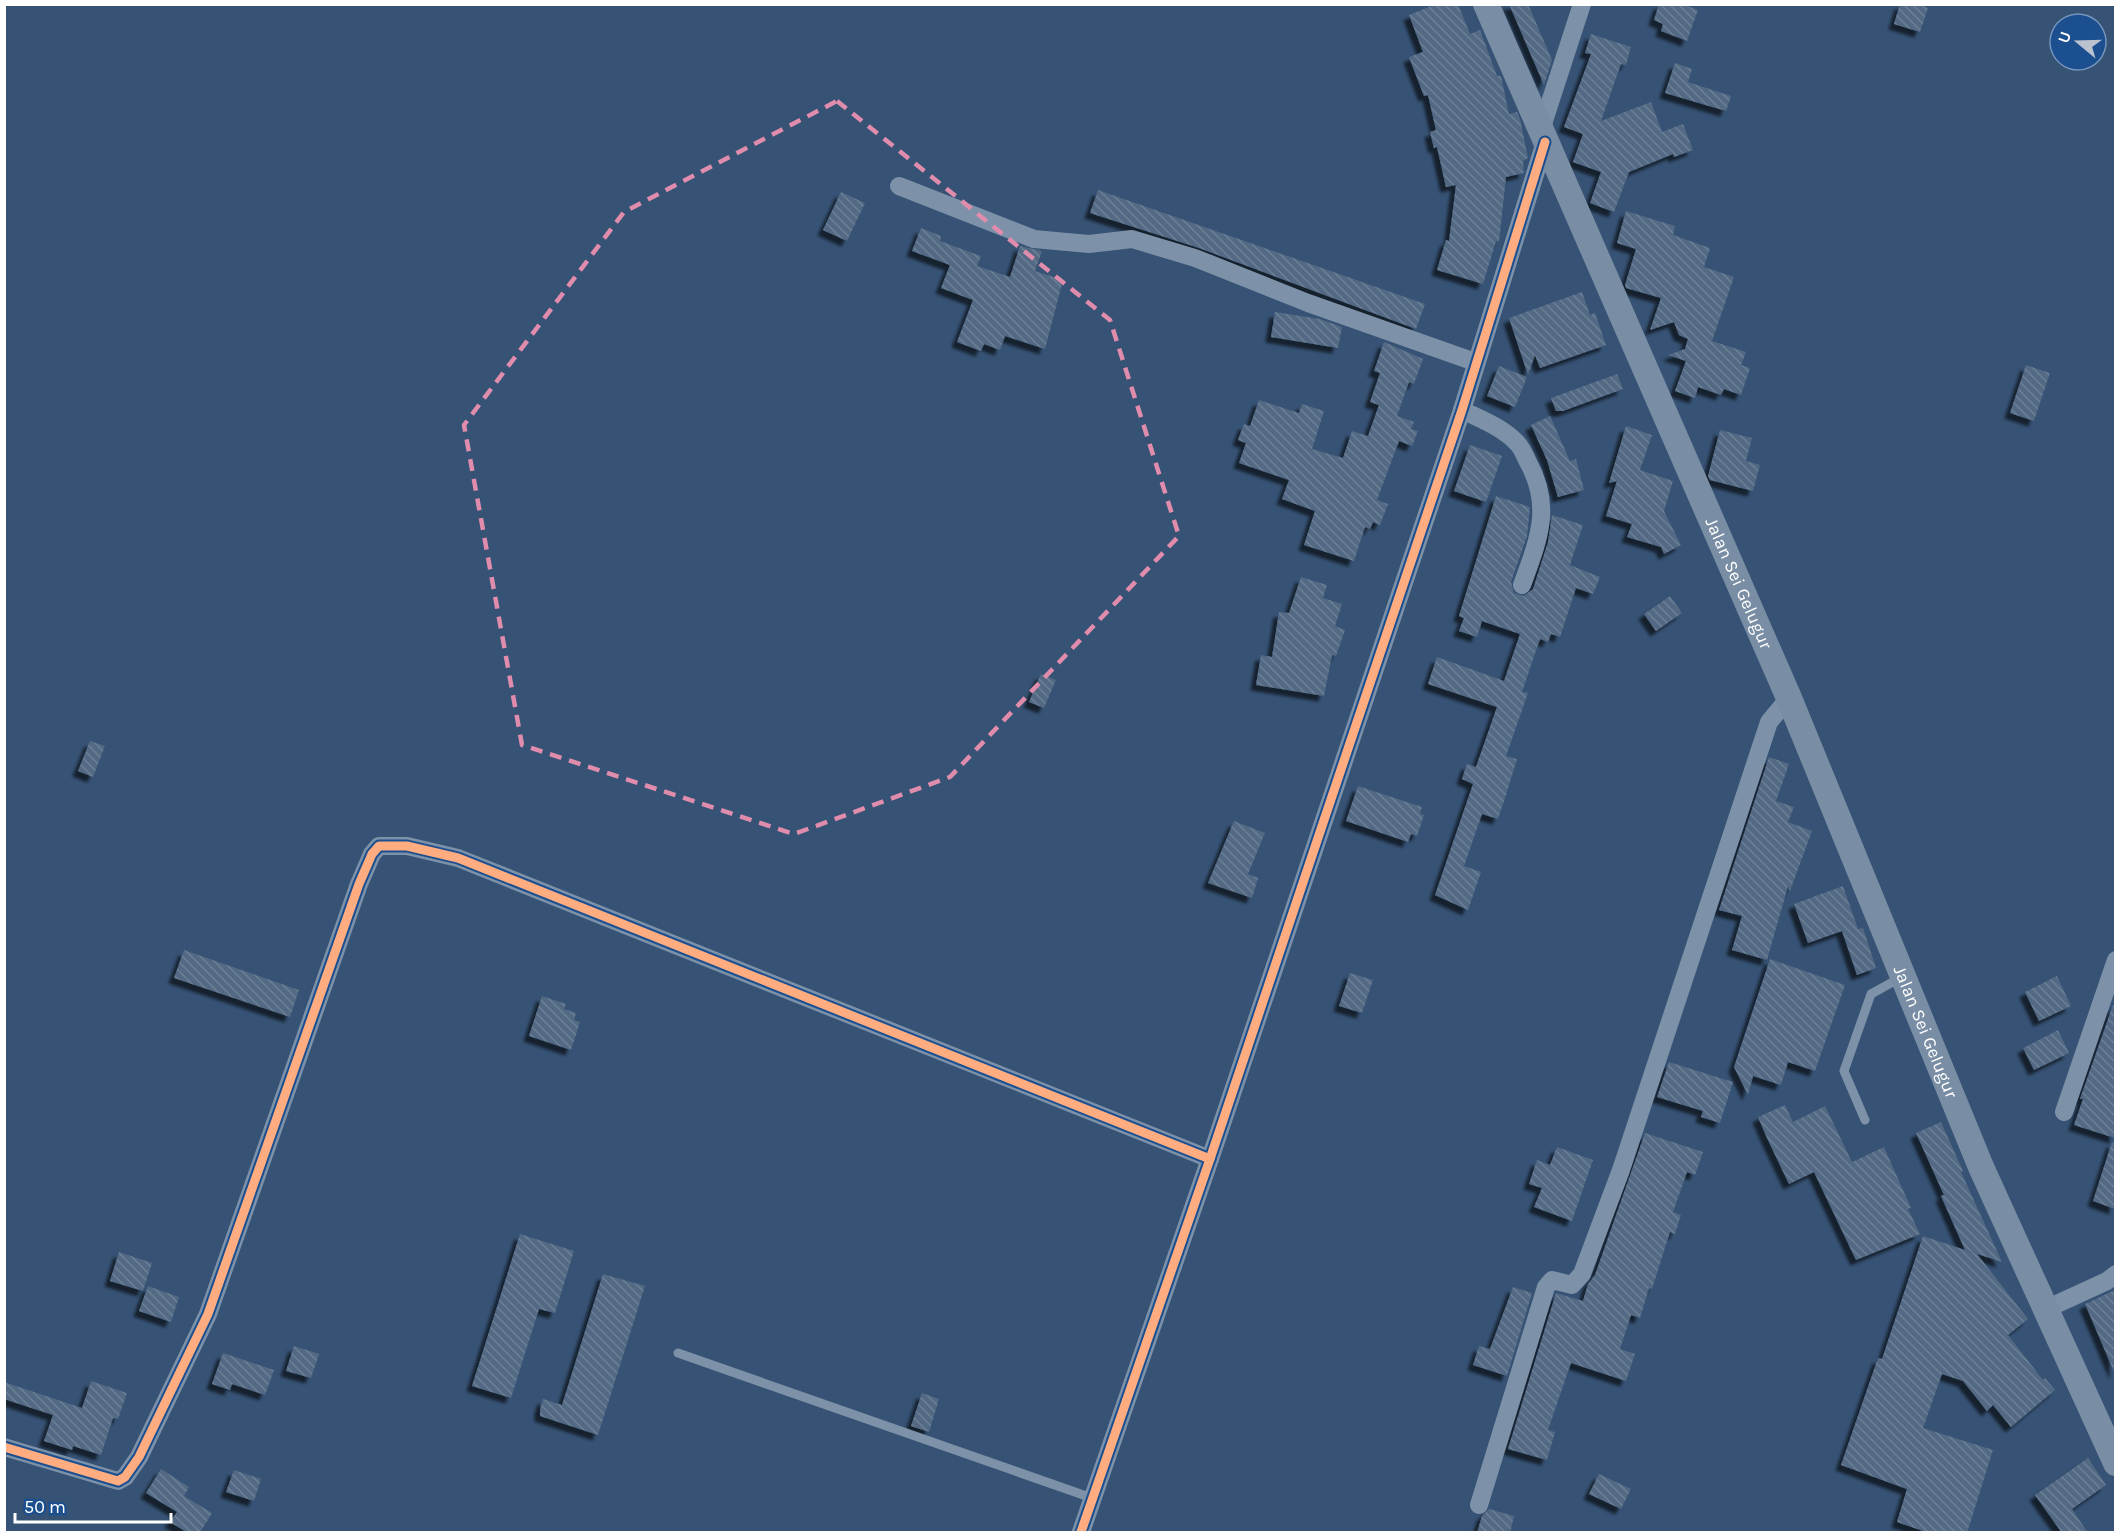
<svg xmlns="http://www.w3.org/2000/svg" width="2120" height="1537" font-family="Karla,sans-serif">
	<style>
		.building { fill: url(#building-back-hatch); filter: url(#shadow) }
		.lines { fill: none; stroke-linecap: round; stroke-linejoin: round }
		.lane { stroke: #7d92a8; stroke-width: 9 }
		.street { stroke: #7d92a8; stroke-width: 18 }
		.secondary { stroke: #798da4; stroke-width: 26 }
		.cycleway-casing { stroke: #1b4f8f; stroke-width: 13 }
		.cycleway { stroke: #ffac80; stroke-width: 9 }
		.marked { fill: none; stroke: #e08cad; stroke-width: 4.5; stroke-dasharray: 12 8; stroke-linejoin: round }
		.labels { text-anchor: middle; dominant-baseline: central; stroke-width: 4.5; stroke-linejoin: round; paint-order: stroke }
		.street-label { font-size: 18px; fill: #fff; stroke: #1b4f8f }
	</style>
	<defs>
		<pattern id="building-back-hatch" width="6" height="6" patternUnits="userSpaceOnUse" patternTransform="scale(1.5)"><rect width="6" height="6" fill="#526984"/><path d="M-1 5l2 2M0 0l6 6M5-1l2 2" fill="none" stroke="#6c8096"/></pattern>
		<filter id="shadow"><feDropShadow dx="-5.5" dy="5.5" stdDeviation="1.5" flood-color="#0009"/></filter>
	</defs>
	<rect width="100%" height="100%" fill="#365274"/>
	<g class="building">
		<path d="M1436 4H1458L1470 34 1480 30 1497 76H1501L1509 114 1517 112 1520 119 1528 158 1523 161 1524 173 1506 177 1499 242 1496 241 1483 284 1437 270 1446 240 1449 241 1456 185 1446 187 1437 147 1434 148 1430 132 1436 130 1428 95 1424 96 1409 57 1423 52 1409 15Z"/>
		<path d="M1509 4H1528L1552 60 1544 85Z"/>
		<path d="M1659 4H1682L1698 10 1687 41 1661 31 1663 24 1654 20Z"/>
		<path d="M1900 4H1917L1928 8 1920 32 1894 24Z"/>
		<path d="M1591 34 1631 47 1626 65 1621 64 1601 121 1651 102 1662 132 1683 124 1693 150 1674 157 1673 154 1629 172 1614 212 1590 203 1601 172 1573 162 1583 134 1564 127 1591 54 1585 53Z"/>
		<path d="M1675 63 1692 69 1688 82 1731 96 1726 111 1665 93Z"/>
		<path d="M1098 190 1425 304 1416 329 1199 248 1090 213Z"/>
		<path d="M841 192 865 203 847 241 823 230Z"/>
		<path d="M1626 211 1675 226 1673 235 1710 248 1704 267 1734 277 1712 341 1746 352 1741 365 1750 368 1741 395 1724 389 1721 395 1698 387 1695 398 1675 391 1686 361 1668 355 1685 349 1688 339 1679 335 1674 322 1650 330 1661 298 1626 288 1625 285 1636 249 1617 243Z"/>
		<path d="M921 228 941 236 940 241 981 256 977 266 1010 277 1020 246 1042 251 1035 271 1063 280 1045 349 1005 336 1000 350 984 344 981 351 957 342 973 300 941 288 950 265 912 251Z"/>
		<path d="M1582 292 1590 315 1595 313 1606 345 1540 368 1535 355 1528 375 1509 318Z"/>
		<path d="M1275 312 1320 319 1342 327 1338 348 1271 337Z"/>
		<path d="M1384 342 1423 359 1414 384 1409 382 1397 416 1414 422 1411 429 1418 431 1412 446 1399 441 1377 500 1388 504 1380 525 1373 522 1370 529 1365 527 1354 561 1304 545 1315 511 1282 499 1289 480 1239 463 1246 443 1238 440 1244 424 1250 426 1259 400 1299 413 1302 404 1324 411 1312 449 1343 458 1352 431 1368 436 1379 405 1370 402 1380 373 1374 371Z"/>
		<path d="M2026 365 2050 373 2034 421 2010 413Z"/>
		<path d="M1499 366 1527 377 1515 407 1487 396Z"/>
		<path d="M1617 374 1623 389 1563 411H1556L1551 398Z"/>
		<path d="M1550 416 1570 461 1576 459 1584 490 1558 497 1547 460 1531 425Z"/>
		<path d="M1626 426 1652 435 1640 470 1673 481 1664 511 1681 545 1664 554 1661 547 1627 537 1632 524 1606 516 1617 481 1609 483Z"/>
		<path d="M1720 430 1752 438 1746 461 1760 465 1753 491 1710 480 1708 476Z"/>
		<path d="M1470 445 1502 456 1486 502 1454 491Z"/>
		<path d="M1496 496 1530 507 1527 536 1511 582 1514 593 1524 596 1533 589 1548 542 1552 515 1583 525 1570 565 1600 577 1593 594 1576 588 1560 637 1551 634 1548 642 1540 639 1522 692 1528 693 1506 756 1517 759 1506 795 1498 819 1482 814 1464 866 1481 872 1468 910 1435 895 1473 784 1462 779 1467 764 1476 767 1497 707 1428 684 1437 657 1504 681 1520 634 1482 621 1477 637 1459 631 1464 618 1459 616Z"/>
		<path d="M1301 577 1327 585 1323 598 1342 604 1335 626 1345 630 1336 656 1332 655 1324 696 1256 685 1261 655 1272 657 1279 612 1289 613Z"/>
		<path d="M1670 596 1682 613 1656 631 1644 614Z"/>
		<path d="M1041 674 1056 680 1044 708 1029 702Z"/>
		<path d="M90 741 105 746 93 777 78 771Z"/>
		<path d="M1769 757 1789 764 1776 801 1794 807 1788 822 1812 831 1790 891 1788 886 1767 960 1732 950 1742 916 1719 910Z"/>
		<path d="M1358 786 1422 807 1420 814 1424 815 1417 836 1411 834 1408 842 1346 821Z"/>
		<path d="M1234 821 1265 833 1248 874 1258 878 1252 898 1208 883Z"/>
		<path d="M1843 886 1858 929 1863 928 1876 968 1857 975 1842 931 1808 943 1794 904Z"/>
		<path d="M184 950 299 990 290 1017 174 978Z"/>
		<path d="M1770 959 1845 985 1815 1071 1788 1062 1781 1085 1753 1076 1748 1095 1734 1067Z"/>
		<path d="M1350 973 1373 980 1362 1013 1339 1006Z"/>
		<path d="M2057 976 2071 1006 2039 1021 2025 992Z"/>
		<path d="M542 996 566 1004 564 1009 576 1013 574 1020 580 1022 571 1050 529 1036Z"/>
		<path d="M2113 1005H2115V1138L2074 1125 2083 1099H2080Z"/>
		<path d="M2058 1030 2069 1053 2034 1070 2023 1048Z"/>
		<path d="M1669 1062 1733 1082 1720 1123 1701 1117 1703 1111 1657 1097Z"/>
		<path d="M1785 1105 1793 1122 1825 1106 1852 1162 1884 1147 1911 1208 1908 1209 1920 1234 1856 1260 1814 1172 1789 1184 1767 1138 1758 1117Z"/>
		<path d="M1941 1122 1963 1171 1961 1172 2002 1262 1965 1250 1941 1196 1944 1195 1916 1133Z"/>
		<path d="M1645 1133 1703 1152 1695 1175 1687 1172 1673 1212 1681 1215 1675 1234 1670 1232 1652 1289 1649 1288 1640 1318 1631 1315 1620 1349 1635 1354 1626 1381 1571 1363 1548 1430 1555 1432 1547 1460 1508 1449 1556 1293 1583 1301 1588 1284 1595 1275Z"/>
		<path d="M2112 1142 2115 1143V1209L2093 1201Z"/>
		<path d="M1557 1147 1593 1160 1572 1221 1534 1207 1542 1188 1529 1184 1537 1160 1550 1165Z"/>
		<path d="M520 1234 574 1251 555 1313 539 1309 511 1398 472 1386Z"/>
		<path d="M1923 1236 1977 1254 2028 1319 2008 1335 2043 1380 2045 1378 2055 1390 2011 1427 1993 1405 1987 1411 1963 1381 1942 1374 1923 1428 1993 1450 1967 1533H1929L1897 1522 1907 1489 1841 1465 1878 1358 1882 1359Z"/>
		<path d="M119 1252 152 1263 143 1291 110 1281Z"/>
		<path d="M603 1274 645 1286 598 1435 540 1416V1409L543 1399 562 1405Z"/>
		<path d="M148 1286 179 1297 171 1322 139 1311Z"/>
		<path d="M1513 1287 1532 1293 1507 1376 1473 1365 1479 1346 1490 1349Z"/>
		<path d="M2115 1290V1374L2085 1304Z"/>
		<path d="M294 1346 319 1354 311 1378 286 1371Z"/>
		<path d="M223 1353 274 1370 265 1395 232 1384 230 1390 212 1384Z"/>
		<path d="M91 1381 127 1393 118 1419 113 1418 101 1455 73 1446 72 1450 44 1441 53 1415 4 1399V1382L82 1408Z"/>
		<path d="M922 1393 939 1399 929 1432 911 1426Z"/>
		<path d="M2088 1458 2106 1485 2072 1509 2088 1533H2062L2035 1495Z"/>
		<path d="M161 1469 189 1487 184 1496 212 1513 200 1533H188L170 1522 177 1512 146 1493Z"/>
		<path d="M234 1470 261 1479 254 1501 226 1492Z"/>
		<path d="M1599 1474 1631 1489 1621 1509 1589 1494Z"/>
		<path d="M1489 1509 1514 1516 1510 1533H1477L1482 1516Z"/>
	</g>
	<g class="lines">
		<g class="lane">
			<path d="M1865 1120 1844 1071 1871 994 1900 978"/>
			<path d="M678 1353 1092 1498"/>
		</g>
		<g class="street">
			<path d="M1541 130 1582 4"/>
			<path d="M899 186 1034 239 1089 244 1132 239 1195 258 1308 303 1475 362"/>
			<path d="M1462 410C1480 419 1502 427 1517 443 1522 448 1525 456 1528 462 1553 507 1538 541 1522 585"/>
			<path d="M2064 1112 2116 960"/>
			<path d="M2046 1309 2107 1281 2116 1274"/>
			<path d="M4 1447 118 1481 125 1477 139 1457 208 1314 359 884 372 854 379 846H407L458 858 1210 1159"/>
			<path d="M1479 1505 1546 1287 1552 1280 1572 1285 1582 1274 1621 1170 1769 722 1789 698"/>
			<path d="M1081 1532 1210 1159 1462 410 1545 142"/>
		</g>
		<path class="secondary" id="s1" d="M1486 4 1789 698 1981 1167 2116 1463"/>
		<defs>
			<g id="cycleway">
				<path d="M4 1447 118 1481 125 1477 139 1457 208 1314 359 884 372 854 379 846H407L458 858 1210 1159"/>
				<path d="M1081 1532 1210 1159 1462 410 1545 142"/>
			</g>
		</defs>
		<use href="#cycleway" class="cycleway-casing"/>
		<use href="#cycleway" class="cycleway"/>
	</g>
	<path class="marked" d="M837 101 1110 320 1179 536 950 777 794 834 522 745 464 425 624 212Z"/>
	<g class="labels">
		<g class="street-label">
			<text stroke="none"><textPath href="#s1" startOffset="632">Jalan Sei Gelugur</textPath></text>
			<text stroke="none"><textPath href="#s1" startOffset="1118">Jalan Sei Gelugur</textPath></text>
		</g>
	</g>
	<rect width="2120" height="1537" fill="none" stroke="#ffffff" stroke-width="12"/>
	<g transform="translate(2078 42) rotate(289)"><circle r="28" fill="#1b4f8f" stroke="#7695bc" stroke-width="1.5"/>
	<path d="M0-4.5L10 22L0 15L-10 22Z" fill="#b9c2ce"/>
	<text y="-9" font-size="16" font-weight="bold" text-anchor="middle" fill="#ffffff">U</text>
	</g>
	<path d="M15 1513v9h156v-9" fill="none" stroke="#ffffff" stroke-width="3"/>
	<text x="24" y="1513" font-size="18" fill="#ffffff" stroke="#1b4f8f" stroke-width="4.5" paint-order="stroke">50 m</text>
</svg>
